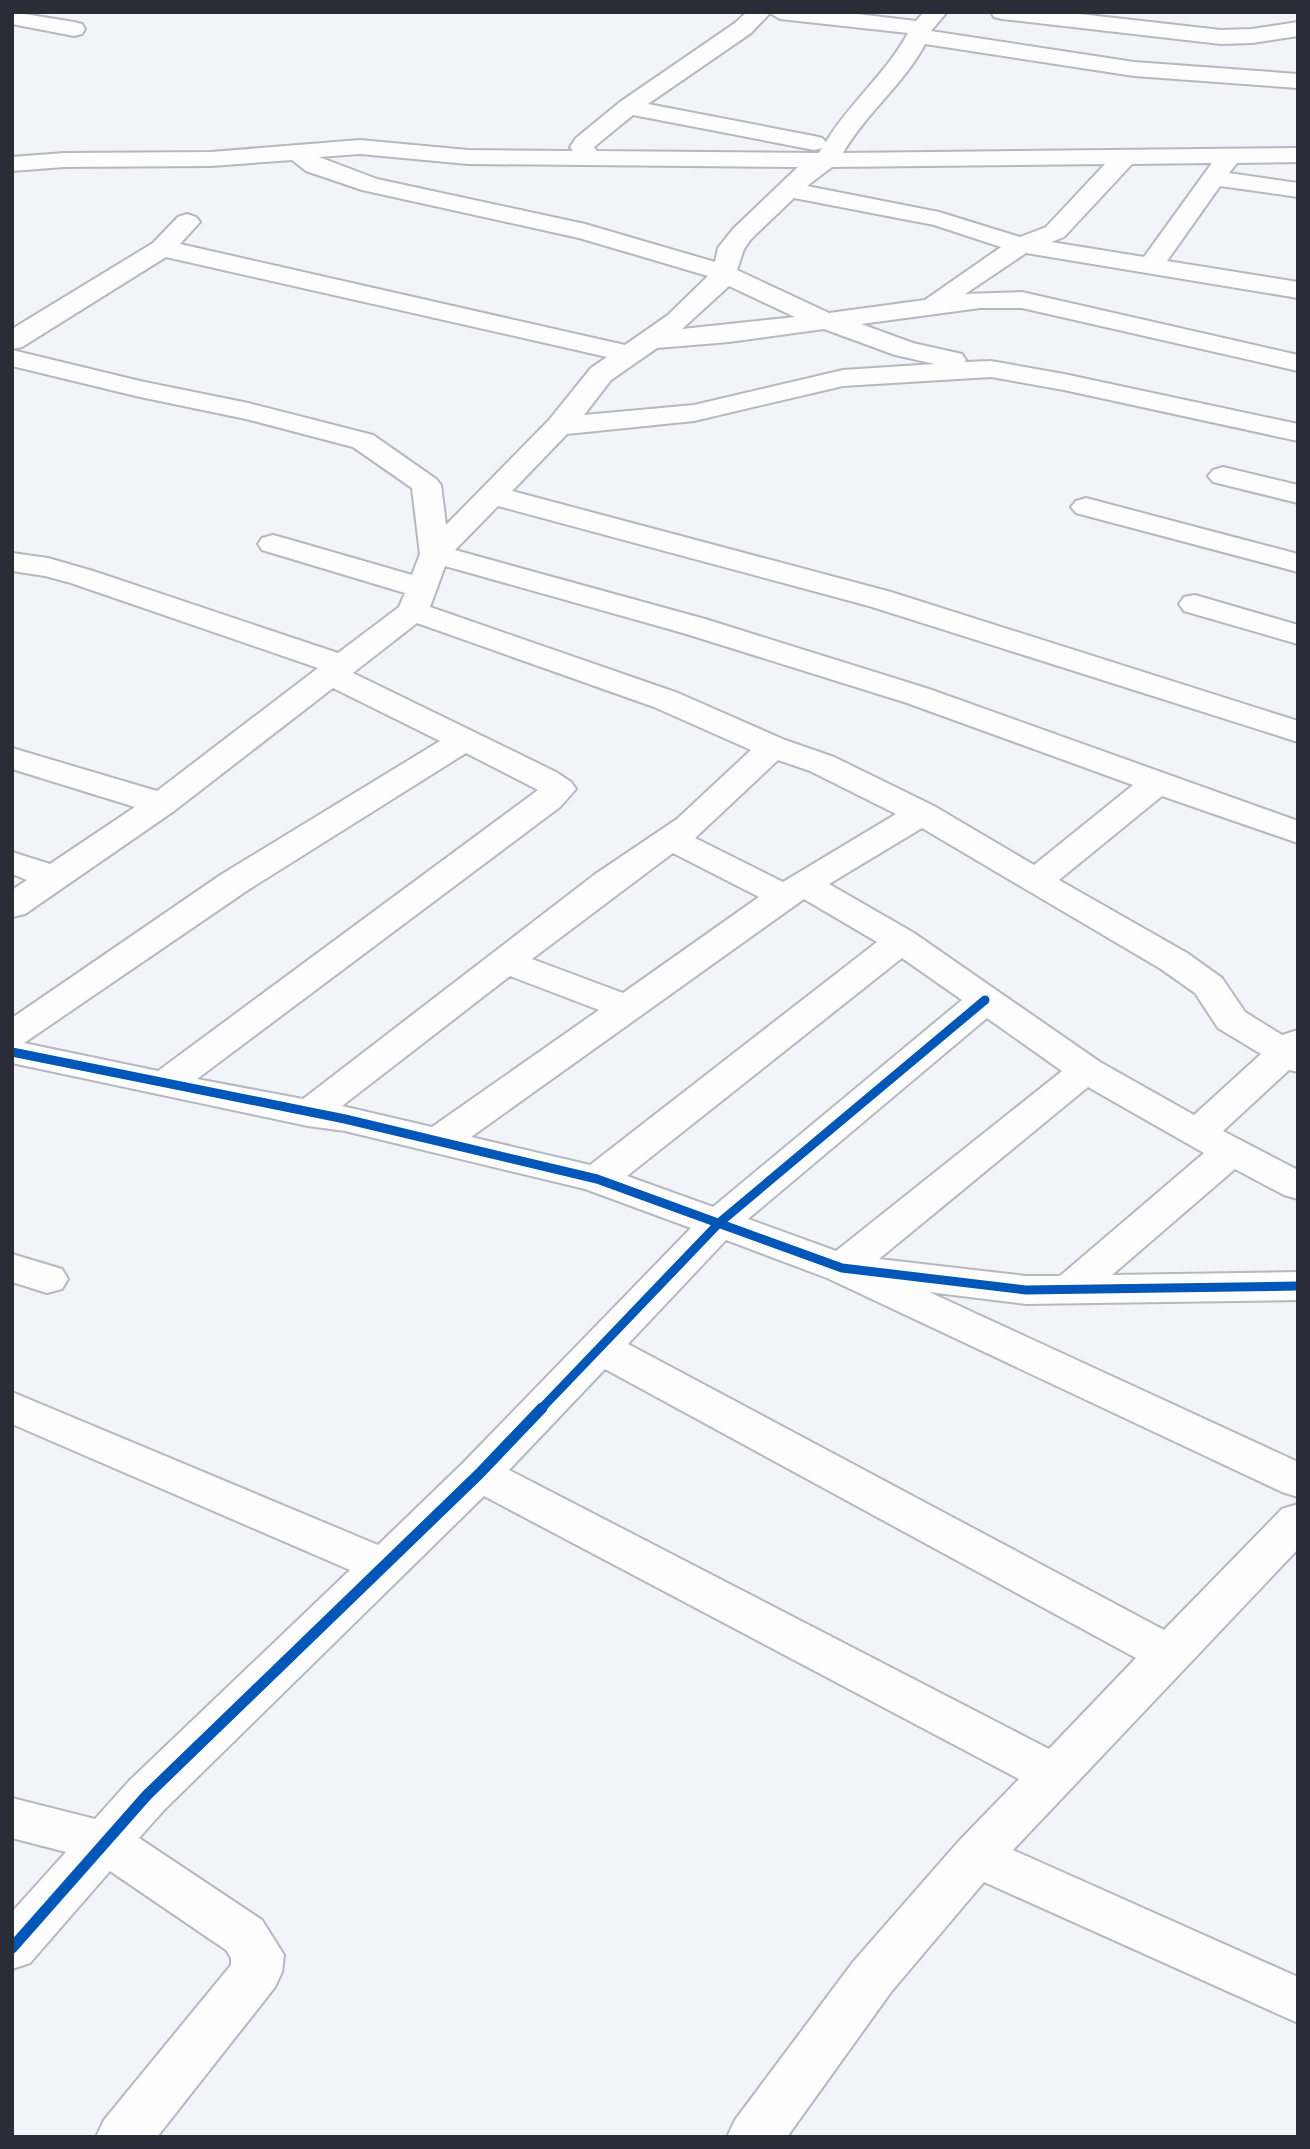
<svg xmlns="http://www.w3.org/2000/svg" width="1310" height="2149" font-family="'Asap Condensed',sans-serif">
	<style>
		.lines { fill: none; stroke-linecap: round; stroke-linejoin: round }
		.minor-casing { stroke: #b6b8c0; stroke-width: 4 }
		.minor { fill: #fdfdfe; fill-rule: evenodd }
		.cycleway-far1-casing { stroke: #fff; stroke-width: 13 }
		.cycleway-casing { stroke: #fff; stroke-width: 16 }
		.cycleway-far1 { stroke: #0057b8; stroke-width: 9 }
		.cycleway { stroke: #0057b8; stroke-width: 11 }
	</style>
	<rect width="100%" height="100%" fill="#f2f4fa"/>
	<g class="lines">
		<defs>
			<g id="minor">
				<path d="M12 12 74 22 82 24 85 29 82 34 74 36 12 24Z"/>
				<path d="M747 12H840L916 21 924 12H947L931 31 1134 62 1298 74V88L1134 76 925 44C904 84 866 113 843 153L1298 148V162L1237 163 1229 173 1298 183V197L1220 186 1167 261 1298 282V298L1026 253 965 294 1022 292 1298 355V371L1022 308H980L861 324 913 343 962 354 966 360 964 362 991 361 1064 374 1298 424V441L1064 390 991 377 843 386 694 421 567 434 512 491 891 592 1298 721V742L869 606 498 506 455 550 705 619 929 689 1298 821V843L1162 796 1059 880 1187 953 1222 978 1245 1012 1282 1035 1298 1030V1072L1289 1070 1223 1131 1298 1170V1199L1284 1195 1235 1169 1112 1275 1298 1272V1300L1026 1304 929 1292 1298 1462V1497L1282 1492 827 1278 726 1240 628 1344 1164 1630 1282 1509 1298 1504V1549L1013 1850 1298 1977V2023L984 1882 891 1992 787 2137H727L735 2120 853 1962 958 1842 1019 1779 484 1496 165 1809 139 1838 262 1920 284 1955 282 1972 275 1987 157 2137H96L104 2120 231 1965V1958L226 1950 110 1871 30 1963 12 1969V1912L66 1852 12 1838V1798L95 1819 129 1781 350 1570 12 1424V1392L378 1545 463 1463 691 1228 585 1189 345 1131 308 1126 12 1063V1018L222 874 440 741 333 688 174 811 25 914 12 917V890L27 880 12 874V852L50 864 135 807 12 769V748L157 791 318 668 71 583 45 576 12 571V553L48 558 93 571 338 653 399 607 405 593 262 550 258 544 262 538 273 535 284 538 412 575 420 554 412 488 353 447 246 419 140 397 12 366V350L140 381 248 403 373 435 436 479 441 485 446 525 549 420 591 368 607 357 166 257 22 347 12 349V329L153 243 178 217 187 214 196 217 200 222 180 244 625 345 668 315 708 276 579 238 362 190 306 171 292 160 211 166 64 167 12 171V157L64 153 211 152 360 140 468 150 573 151 570 147 576 138 620 102 735 23ZM770 13 780 19 908 33C886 74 849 103 826 142L822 138 814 136 648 104 751 33ZM633 115 814 150 822 148 819 153 597 151 594 147ZM360 154 468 164 798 167 733 229 718 248 715 262 585 224 377 179 319 157ZM1212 163 1144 257 1051 242 1064 237 1132 164ZM1105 164 1046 227 1020 237 939 212 807 186 832 167ZM794 198 934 225 1001 247 925 300 829 313 737 270 744 249 751 239ZM729 286 795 317 682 329ZM824 329 895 355 935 364 843 370 694 405 584 415 611 380 657 348 729 342ZM445 566 683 633 907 703 1133 785 1034 865 934 806 834 757 785 740 678 693 430 607ZM417 623 654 707 751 750 677 819 594 875 303 1099 197 1079 560 807 576 789 571 782 556 772 353 673ZM466 753 538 790 158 1071 24 1043 248 890ZM778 760 810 771 896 814 783 882 695 838ZM922 828 1161 969 1195 993 1218 1028 1261 1054 1194 1115 1100 1062 914 933 829 884ZM673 853 759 897 623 993 532 959ZM804 899 877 942 590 1165 471 1137ZM902 958 962 1000 713 1207 627 1176ZM510 976 599 1010 432 1127 342 1106ZM987 1018 1062 1071 836 1251 748 1219ZM1088 1087 1204 1153 1060 1276H1026L879 1259ZM605 1369 1136 1658 1049 1749 509 1470Z"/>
				<path d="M991 12H1062L1221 30 1252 29 1298 22V36L1252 43 1221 44 1002 19 994 17Z"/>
				<path d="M1223 467 1298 485V503L1213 482 1208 476 1213 470Z"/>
				<path d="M1086 498 1298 554V572L1076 513 1071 507 1076 501Z"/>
				<path d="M1195 595 1298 625V644L1184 611 1179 604 1184 597Z"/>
				<path d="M12 1254 62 1269 68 1279 62 1289 47 1293 12 1282Z"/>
			</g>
		</defs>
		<use href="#minor" class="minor-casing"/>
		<use href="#minor" class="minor"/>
		<defs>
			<g id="cycleway-far1">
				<path d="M12 1052 345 1119 597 1179 842 1268 1026 1290 1298 1286"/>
				<path d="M540 1410 719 1223 985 1000"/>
			</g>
			<path id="cycleway" d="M12 1948 147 1795 479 1474 542 1408"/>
		</defs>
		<use href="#cycleway-far1" class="cycleway-far1-casing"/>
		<use href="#cycleway" class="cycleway-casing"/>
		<use href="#cycleway-far1" class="cycleway-far1"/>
		<use href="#cycleway" class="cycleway"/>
	</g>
	<rect width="1310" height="2149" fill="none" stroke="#2a2c38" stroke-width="28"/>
</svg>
